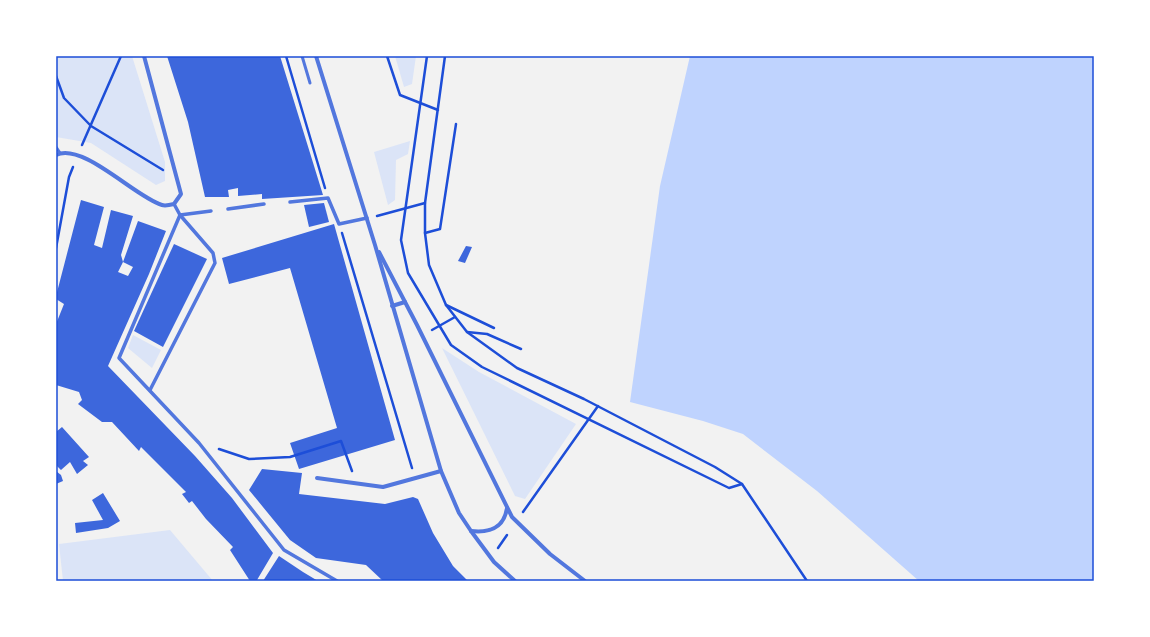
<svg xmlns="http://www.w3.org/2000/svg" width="1150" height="637" font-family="Montserrat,sans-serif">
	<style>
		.green { fill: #dbe4f7 }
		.water { fill: #bfd3fe }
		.building { fill: #3d67dc }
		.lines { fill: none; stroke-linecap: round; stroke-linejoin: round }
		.path { stroke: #1d4ed8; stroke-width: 2.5 }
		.service { stroke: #5277de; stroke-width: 3 }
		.pedestrian { stroke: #5277de; stroke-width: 3.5 }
		.minor { stroke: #5277de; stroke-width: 4 }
		.neatline { fill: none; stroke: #1d4ed8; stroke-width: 1.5 }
	</style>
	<rect width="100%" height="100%" fill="#f2f2f2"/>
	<g class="green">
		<path d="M56 56H132L165 162V181L156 185 91 143 56 137Z"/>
		<path d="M395 56H416L412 84 404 87Z"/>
		<path d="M410 141 408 154 396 160 395 200 388 205 374 152Z"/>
		<path d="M133 335 161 350 152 368 128 348Z"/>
		<path d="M442 348 479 372 576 424 525 499 515 496Z"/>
		<path d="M170 530 213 581H63L59 544Z"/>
	</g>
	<path class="water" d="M690 56H1094V581H919L817 491 743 434 703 421 630 402 660 186Z"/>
	<g class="building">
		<path d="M167 56H280L323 195 262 199V194L238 196V188L228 190 229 197H205L188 122Z"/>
		<path d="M81 200 104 207 94 245 102 248 111 210 133 216 121 255 123 262 118 272 128 276 133 267 123 262 138 221 166 231 149 274 108 366 195 456 232 498 273 553 257 580 259 581H250L230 550 233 547 206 519 192 501 189 503 182 494 186 492 141 447 139 451 112 422H102L78 404 82 400 79 392 56 385V324L64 304 56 299V296Z"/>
		<path d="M324 203 329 222 309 227 304 205Z"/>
		<path d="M334 224 395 440 299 469 290 443 337 428 290 268 229 284 222 258Z"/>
		<path d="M174 244 207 259 163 347 134 331Z"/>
		<path d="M466 246 472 247 465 263 458 261Z"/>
		<path d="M62 427 89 457 83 461 88 465 77 474 70 462 61 470 56 465V432Z"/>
		<path d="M262 469 302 473 299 494 385 504 413 497 418 499 433 533 453 566 468 581H383L366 565 316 558 290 540 249 490Z"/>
		<path d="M56 471 61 475 63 481 56 484Z"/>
		<path d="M103 493 120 521 108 528 76 533 75 523 103 520 92 500Z"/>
		<path d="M279 556 303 572 318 581H263Z"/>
	</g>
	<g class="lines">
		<g class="path">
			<path d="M286 56 325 188"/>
			<path d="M387 56 400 95 438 110"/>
			<path d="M427 56 401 240 408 273 451 345 482 367 729 488 742 484"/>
			<path d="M445 56 425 203V233L429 265 446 305 467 332 517 368 584 399 715 467 742 484 807 581"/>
			<path d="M56 76 64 98 91 126 163 170"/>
			<path d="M82 145 121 56"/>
			<path d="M377 216 425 203"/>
			<path d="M342 233 412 468"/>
			<path d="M425 233 440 229 456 124"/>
			<path d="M56 248 69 177 73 167"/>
			<path d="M446 305 494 328"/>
			<path d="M432 330 455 317"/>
			<path d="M467 332 487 334 521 349"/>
			<path d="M219 449 249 459 290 457 341 441 352 471"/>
			<path d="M523 512 598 406"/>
			<path d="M498 548 507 535"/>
		</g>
		<g class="service">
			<path d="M302 56 310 83"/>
			<path d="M56 147 60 153"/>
		</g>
		<g class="pedestrian">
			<path d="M290 202 328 198 339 224 367 218"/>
			<path d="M174 204 180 215 119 358 199 443 284 550 337 581"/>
			<path d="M228 209 264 204"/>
			<path d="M180 215 211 211"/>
			<path d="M150 390 215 263 213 253 180 215"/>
		</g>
		<g class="minor">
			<path d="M316 56 375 245 441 471 459 513 471 531 494 562 515 581"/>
			<path d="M56 155C83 142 135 197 162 205 165 206 170 205 174 204L181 194 144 56"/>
			<path d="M379 252 417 325 512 517 550 554 585 581"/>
			<path d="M392 306 405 302"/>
			<path d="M317 478 383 487 441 471"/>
			<path d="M471 531C490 533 504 528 507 508"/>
		</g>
	</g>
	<rect width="1150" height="637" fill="none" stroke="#ffffff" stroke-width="114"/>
	<rect x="57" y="57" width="1036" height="523" class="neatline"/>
</svg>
